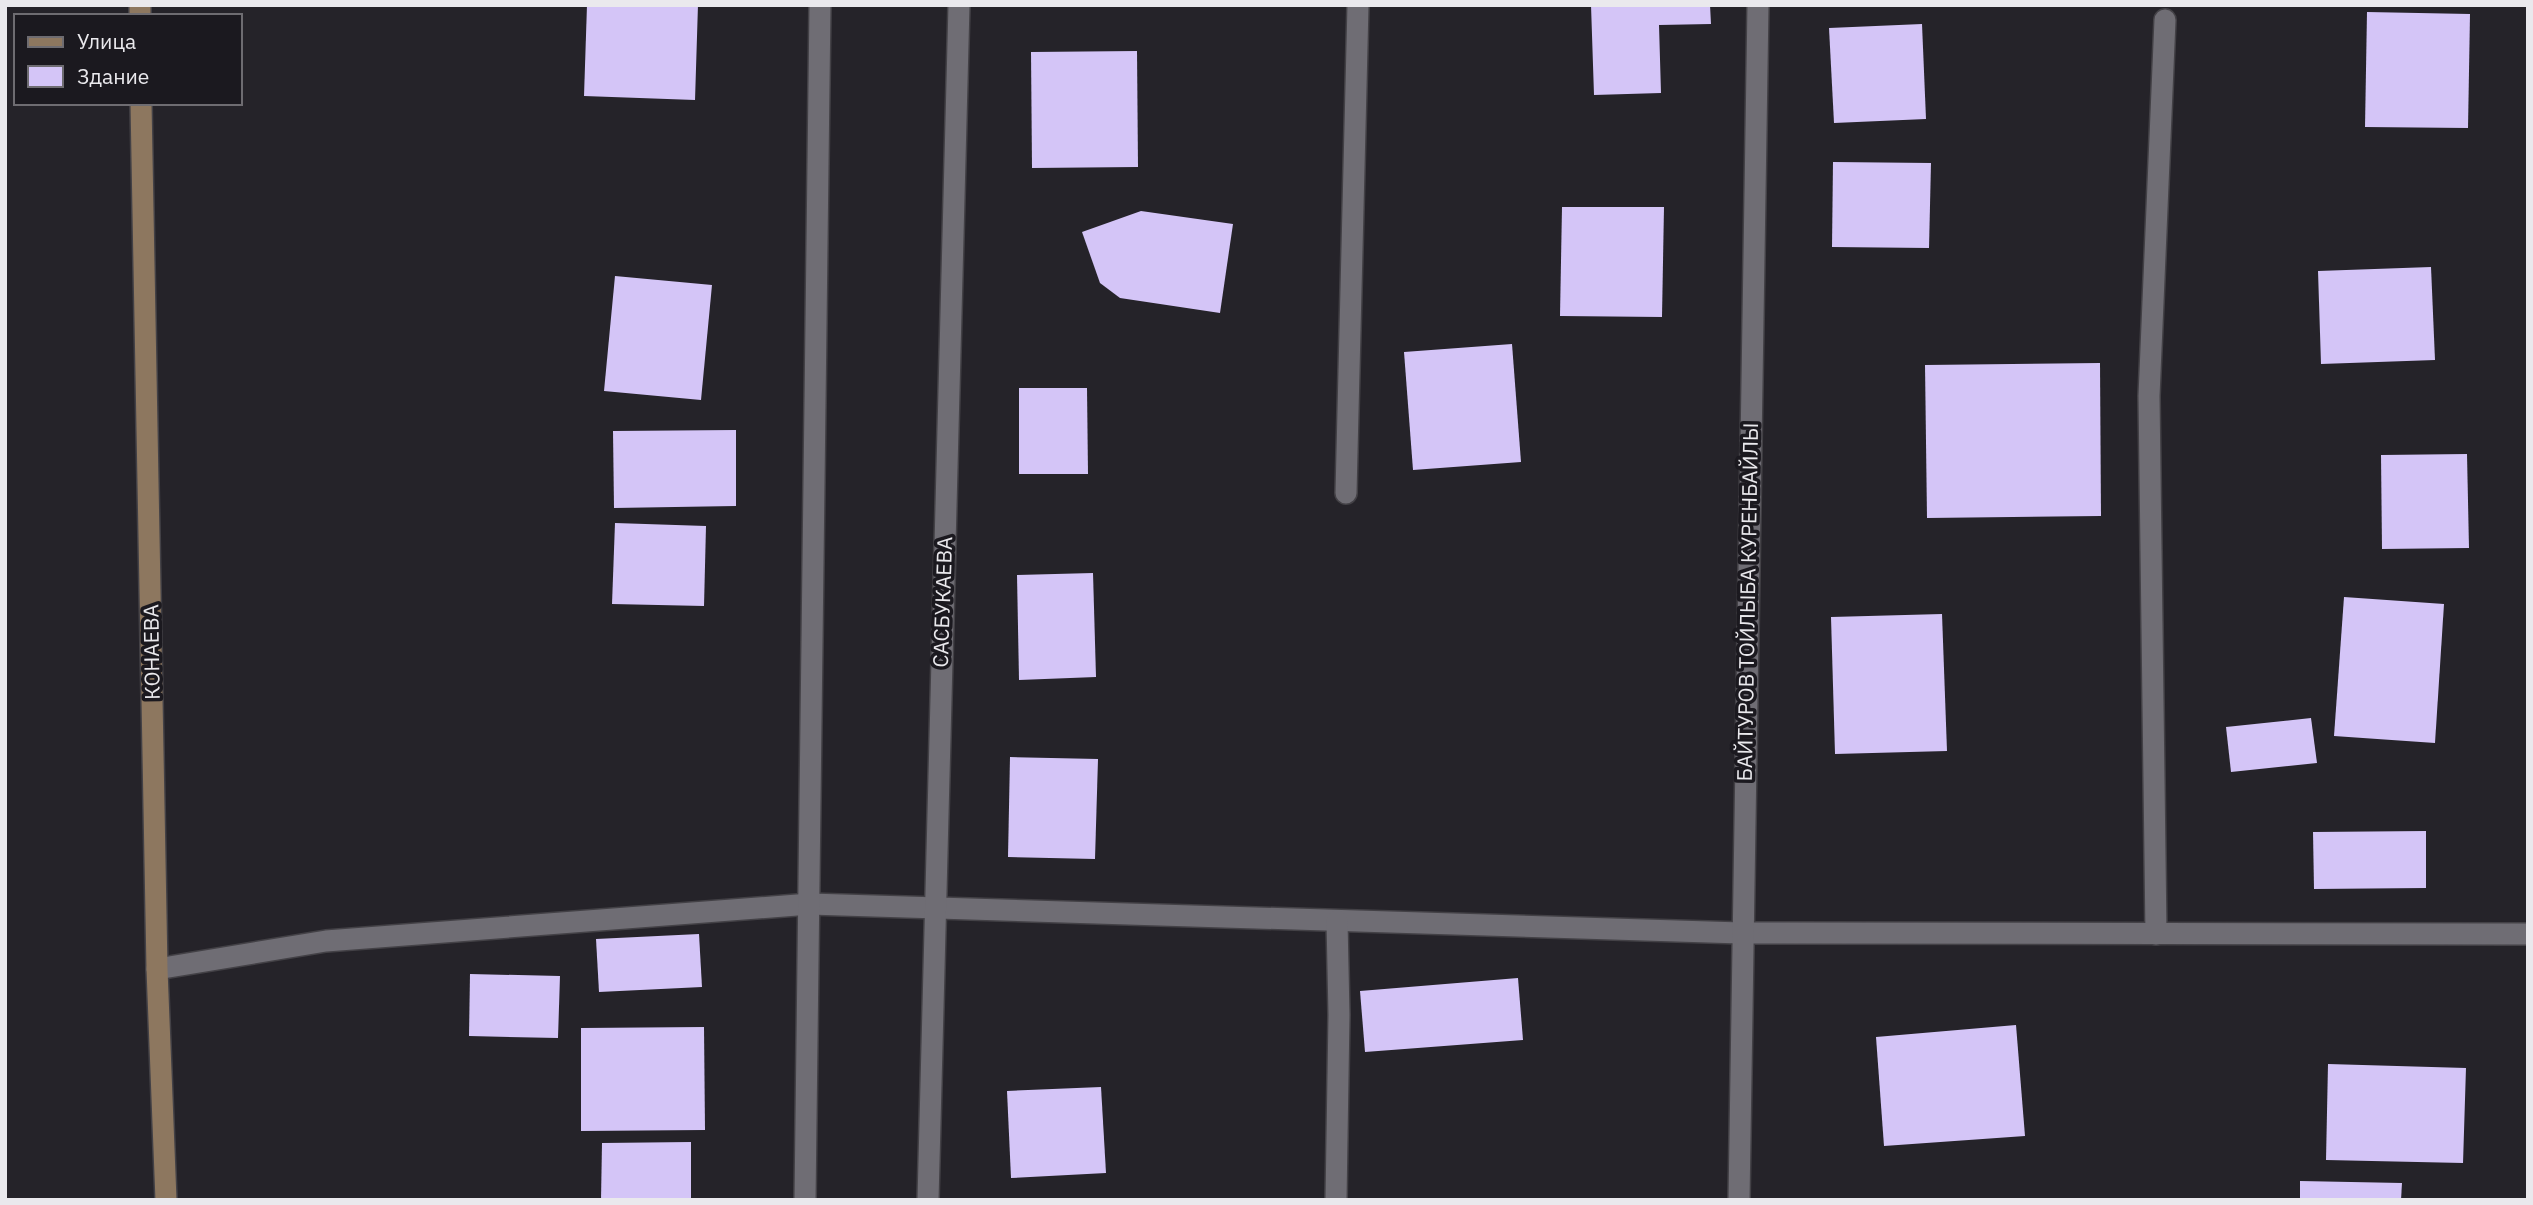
<svg xmlns="http://www.w3.org/2000/svg" width="2533" height="1205" font-family="'IBM Plex Sans',sans-serif">
	<style>
		.building { fill: #d4c5f7 }
		.lines { fill: none; stroke-linecap: round; stroke-linejoin: round }
		.street-casing { stroke: #434146; stroke-width: 24 }
		.secondary-casing { stroke: #434146; stroke-width: 24 }
		.street { stroke: #6f6d74; stroke-width: 21 }
		.secondary { stroke: #8d775f; stroke-width: 21 }
		.labels { text-anchor: middle; dominant-baseline: central; stroke-width: 7; stroke-linejoin: round; paint-order: stroke }
		.street-label { font-size: 21px; fill: #eae9ed; stroke: #1b191f }
	</style>
	<rect width="100%" height="100%" fill="#252329"/>
	<g class="building">
		<path d="M587 5H698L695 100 584 96Z"/>
		<path d="M1591 5H1710L1711 24 1659 25 1661 93 1594 95Z"/>
		<path d="M2367 12 2470 14 2468 128 2365 127Z"/>
		<path d="M1922 24 1926 119 1834 123 1829 28Z"/>
		<path d="M1137 51 1138 167 1032 168 1031 52Z"/>
		<path d="M1833 162 1931 163 1929 248 1832 247Z"/>
		<path d="M1562 207H1664L1662 317 1560 316Z"/>
		<path d="M1141 211 1233 224 1220 313 1120 298 1100 283 1082 232Z"/>
		<path d="M2431 267 2435 360 2321 364 2318 271Z"/>
		<path d="M615 276 712 285 701 400 604 391Z"/>
		<path d="M1512 344 1521 462 1413 470 1404 352Z"/>
		<path d="M2100 363 2101 516 1927 518 1925 365Z"/>
		<path d="M1019 388H1087L1088 474H1019Z"/>
		<path d="M736 430V506L614 508 613 431Z"/>
		<path d="M2467 454 2469 548 2382 549 2381 455Z"/>
		<path d="M615 523 706 526 704 606 612 604Z"/>
		<path d="M1093 573 1096 677 1019 680 1017 575Z"/>
		<path d="M2344 597 2444 604 2435 743 2334 736Z"/>
		<path d="M1942 614 1947 751 1835 754 1831 617Z"/>
		<path d="M2311 718 2317 763 2231 772 2226 727Z"/>
		<path d="M1010 757 1098 759 1095 859 1008 857Z"/>
		<path d="M2426 831V888L2314 889 2313 832Z"/>
		<path d="M699 934 702 987 599 992 596 939Z"/>
		<path d="M470 974 560 976 558 1038 469 1036Z"/>
		<path d="M1518 978 1523 1040 1365 1052 1360 991Z"/>
		<path d="M2016 1025 2025 1136 1884 1146 1876 1037Z"/>
		<path d="M704 1027 705 1130 581 1131V1028Z"/>
		<path d="M2328 1064 2466 1068 2463 1163 2326 1160Z"/>
		<path d="M1101 1087 1106 1173 1011 1178 1007 1091Z"/>
		<path d="M691 1142V1200H601L602 1143Z"/>
		<path d="M2300 1181 2402 1183 2401 1200H2300Z"/>
	</g>
	<g class="lines">
		<defs>
			<g id="street">
				<path d="M1346 493 1358 5"/>
				<path d="M2156 934 2149 396 2165 20"/>
				<path d="M157 969 326 941 810 904 1741 933 2528 934"/>
				<path d="M805 1200 820 5"/>
				<path d="M928 1200 959 5"/>
				<path d="M1336 1200 1339 1015 1337 921"/>
				<path d="M1739 1200 1758 5"/>
			</g>
			<g id="secondary">
				<path d="M140 5V16"/>
				<path d="M141 103 157 969 166 1200"/>
			</g>
		</defs>
		<use href="#street" class="street-casing"/>
		<use href="#secondary" class="secondary-casing"/>
		<use href="#street" class="street"/>
		<use href="#secondary" class="secondary"/>
	</g>
	<g class="labels">
		<g class="street-label">
			<text transform="translate(942 602) rotate(-88)">САСБУКАЕВА</text>
			<text transform="translate(1747 602) rotate(-89)">БАЙТУРОВ ТОЙЛЫБА КУРЕНБАЙЛЫ</text>
			<text transform="translate(151 652) rotate(-91)">КОНАЕВА</text>
		</g>
	</g>
	<rect width="2533" height="1205" fill="none" stroke="#eae9ed" stroke-width="14"/>
	<rect x="14" y="14" width="228" height="91" fill="#1b191f" stroke="#6e6c71" stroke-width="2"/>
	<rect x="28" y="37" width="35" height="10" fill="#8d775f" stroke="#6e6c71" stroke-width="2"/>
	<text x="77" y="49" font-size="21" fill="#eae9ed">Улица</text>
	<rect x="28" y="66" width="35" height="21" fill="#d4c5f7" stroke="#6e6c71" stroke-width="2"/>
	<text x="77" y="84" font-size="21" fill="#eae9ed">Здание</text>
</svg>
